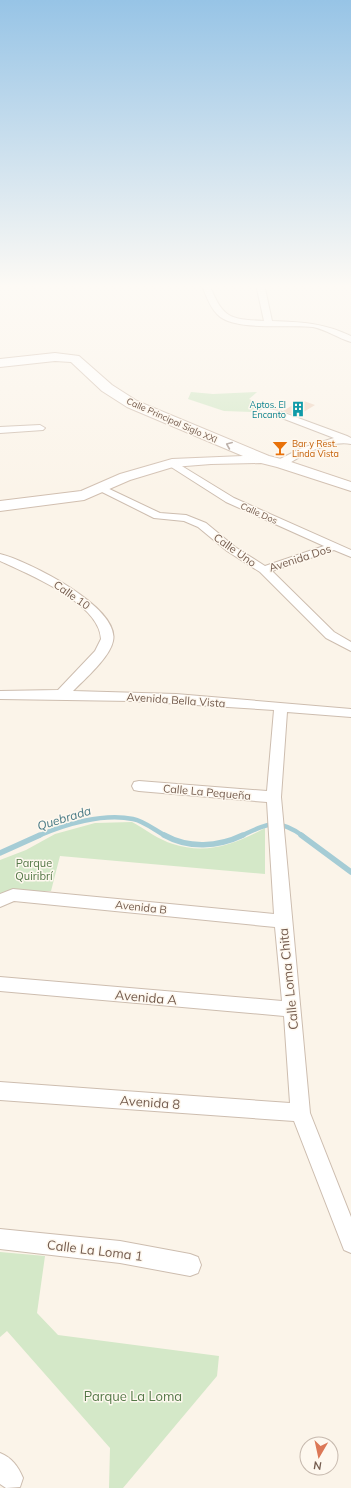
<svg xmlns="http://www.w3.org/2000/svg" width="351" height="1488" font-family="Mulish,sans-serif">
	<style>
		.green { fill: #d4e8c8 }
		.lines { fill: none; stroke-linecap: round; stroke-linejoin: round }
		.stream-far1 { stroke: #a5ccd5; stroke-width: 4.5 }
		.stream { stroke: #a5ccd5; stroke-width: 5.5 }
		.building { fill: #efd5c2 }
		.street-casing { stroke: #cdbdaf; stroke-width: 2 }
		.secondary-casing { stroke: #d1bfb0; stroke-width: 2 }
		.street { fill: #fff; fill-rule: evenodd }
		.secondary { fill: #fff; fill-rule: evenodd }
		.oneway { stroke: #ac9d95 }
		.labels { text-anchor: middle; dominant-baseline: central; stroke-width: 3; stroke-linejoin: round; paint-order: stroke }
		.far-culture-label { font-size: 9px; fill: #0d838f; stroke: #fef8ef; text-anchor: end }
		.far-street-label { font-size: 9px; fill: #745c4e; stroke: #fef8ef }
		.far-food-label { font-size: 9px; fill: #c56008; stroke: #fef8ef; text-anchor: start }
		.street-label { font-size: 11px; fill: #745c4e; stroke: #fef8ef }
		.park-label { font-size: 11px; fill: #547847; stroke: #fef8ef }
		.water-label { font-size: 12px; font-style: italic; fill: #497a85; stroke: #fef8ef }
		.near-street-label { font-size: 13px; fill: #745c4e; stroke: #fef8ef }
		.near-park-label { font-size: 13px; fill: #547847; stroke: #fef8ef }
	</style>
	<rect width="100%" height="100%" fill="#fbf4e9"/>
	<g class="green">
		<path d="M191 392 213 394 257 392 249 399 262 404 252 412 224 411 188 399Z"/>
		<path d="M132 822C145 829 159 840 173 844 207 855 235 844 265 828V874L60 856 51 891H7L0 894V860L26 850 55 834 95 823Z"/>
		<path d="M0 1252 45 1256 37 1313 58 1335 219 1356 217 1376 123 1488H109L110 1448 7 1331 0 1337Z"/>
	</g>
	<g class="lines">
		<g class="stream-far1">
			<path d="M38 836C65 824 103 813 133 819 144 821 156 831 166 836"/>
			<path d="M241 836C267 824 277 817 303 836"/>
		</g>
		<g class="stream">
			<path d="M164 835C189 849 218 847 243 835"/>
			<path d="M301 835 351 872"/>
			<path d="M0 853 40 835"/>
		</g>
	</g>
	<path class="building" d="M301 400 315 405 297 416 283 411Z"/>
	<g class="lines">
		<defs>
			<g id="street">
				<path d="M201 284H209C223 318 228 319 264 321L256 284H264L272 321C302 322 323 323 351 336V342C338 338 327 330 313 327 290 324 233 332 217 314 209 306 206 294 201 284Z"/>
				<path d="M264 408 279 411 347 436 351 438V444C338 441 321 447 308 452 299 456 287 468 276 465L275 463 276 461 302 448 334 438 274 415 261 413 259 411Z"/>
				<path d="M40 425 45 428 43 430 0 433V427Z"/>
				<path d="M172 460 234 498 351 550V557L334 550 272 571 334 632 351 642V651L326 638 260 572 227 551 198 527 184 521 154 518 94 488 99 485 103 486 160 513 186 515 206 523 235 547 265 566 324 546 226 502 168 465 167 463Z"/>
				<path d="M0 554C26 560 121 607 113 641 110 657 85 679 73 691L176 694 351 709V717L287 712 281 797 310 1113 351 1217V1253L344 1250 294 1121 0 1100V1082L290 1103 284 1016 0 991V977L282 1001 275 927 14 901 0 907V894L13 889 274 914 267 802 139 791 134 790 132 786 134 782 139 781 267 791 274 710 132 701 0 699V691L58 690 95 651 101 639C100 603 28 574 0 561Z"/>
				<path d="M0 1229 120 1241 190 1254 198 1257 201 1265 198 1273 190 1276 120 1263 0 1249Z"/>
				<path d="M0 1453C12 1458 18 1466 23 1478L20 1487 6 1488 0 1484Z"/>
			</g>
			<path id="secondary" d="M55 353 79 356 112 385 137 401 269 456 285 460 351 482V491L277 467 261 463 211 464 173 467 130 480 84 500 0 511V501L81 491 120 474 172 459 243 456 127 407 102 391 71 362 55 361 0 367V359Z"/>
		</defs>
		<use href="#street" class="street-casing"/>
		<use href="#secondary" class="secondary-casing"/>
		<use href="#street" class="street"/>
		<use href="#secondary" class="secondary"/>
	</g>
	<defs><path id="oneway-chevron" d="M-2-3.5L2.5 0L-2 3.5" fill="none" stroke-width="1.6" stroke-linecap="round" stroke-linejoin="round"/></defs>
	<use class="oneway" href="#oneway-chevron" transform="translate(229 445) rotate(-157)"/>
	<linearGradient id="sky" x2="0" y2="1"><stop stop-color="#97c4e6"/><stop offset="0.58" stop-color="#fdfaf5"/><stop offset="1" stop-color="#fdfaf5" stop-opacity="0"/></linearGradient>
	<rect width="351" height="493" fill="url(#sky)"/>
	<defs>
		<symbol id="building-bare" viewBox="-9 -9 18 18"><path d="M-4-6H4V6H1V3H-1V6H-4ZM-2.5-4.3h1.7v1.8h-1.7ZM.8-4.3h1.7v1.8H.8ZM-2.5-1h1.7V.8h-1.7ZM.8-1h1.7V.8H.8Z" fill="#0f9aa8" stroke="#fef8ef" stroke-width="2.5" paint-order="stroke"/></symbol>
		<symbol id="bar-bare" viewBox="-9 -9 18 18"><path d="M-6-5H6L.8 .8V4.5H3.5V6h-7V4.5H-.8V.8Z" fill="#e8710a" stroke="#fef8ef" stroke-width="2.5" paint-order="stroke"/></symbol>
	</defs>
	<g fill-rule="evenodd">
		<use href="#building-bare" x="287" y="398" width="22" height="22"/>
		<use href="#bar-bare" x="269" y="437" width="22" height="22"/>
	</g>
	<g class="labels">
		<g class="far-culture-label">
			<text x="286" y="404">Aptos. El<tspan x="286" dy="10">Encanto</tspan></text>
		</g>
		<g class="far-street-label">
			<text transform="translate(172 420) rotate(24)">Calle Principal Siglo XXI</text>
			<text transform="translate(259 513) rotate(24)">Calle Dos</text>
		</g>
		<g class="far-food-label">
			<text x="292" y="443">Bar y Rest.<tspan x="292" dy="10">Linda Vista</tspan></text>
		</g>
		<g class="street-label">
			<text transform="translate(235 550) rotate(35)">Calle Uno</text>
			<text transform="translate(300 558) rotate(-18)">Avenida Dos</text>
			<text transform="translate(72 595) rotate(35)">Calle 10</text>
			<text transform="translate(176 700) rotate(4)">Avenida Bella Vista</text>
			<text transform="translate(207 792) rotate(5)">Calle La Pequeña</text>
			<text transform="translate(141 907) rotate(6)">Avenida B</text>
		</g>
		<g class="park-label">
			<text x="34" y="863">Parque<tspan x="34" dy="13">Quiribrí</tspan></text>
		</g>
		<g class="water-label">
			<text transform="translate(64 818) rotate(-17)">Quebrada</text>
		</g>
		<g class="near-street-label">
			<text transform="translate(288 979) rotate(-96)">Calle Loma Chita</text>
			<text transform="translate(146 997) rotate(5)">Avenida A</text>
			<text transform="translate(150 1102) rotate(4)">Avenida 8</text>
			<text transform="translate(95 1250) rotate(7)">Calle La Loma 1</text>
		</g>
		<g class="near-park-label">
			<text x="133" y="1396">Parque La Loma</text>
		</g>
	</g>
	<g transform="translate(319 1456) rotate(189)"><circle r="19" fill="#fef8ef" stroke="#c7baaf"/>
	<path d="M0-3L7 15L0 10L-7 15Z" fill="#dc7857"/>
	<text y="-6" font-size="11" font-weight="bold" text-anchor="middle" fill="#745c4e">N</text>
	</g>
</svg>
